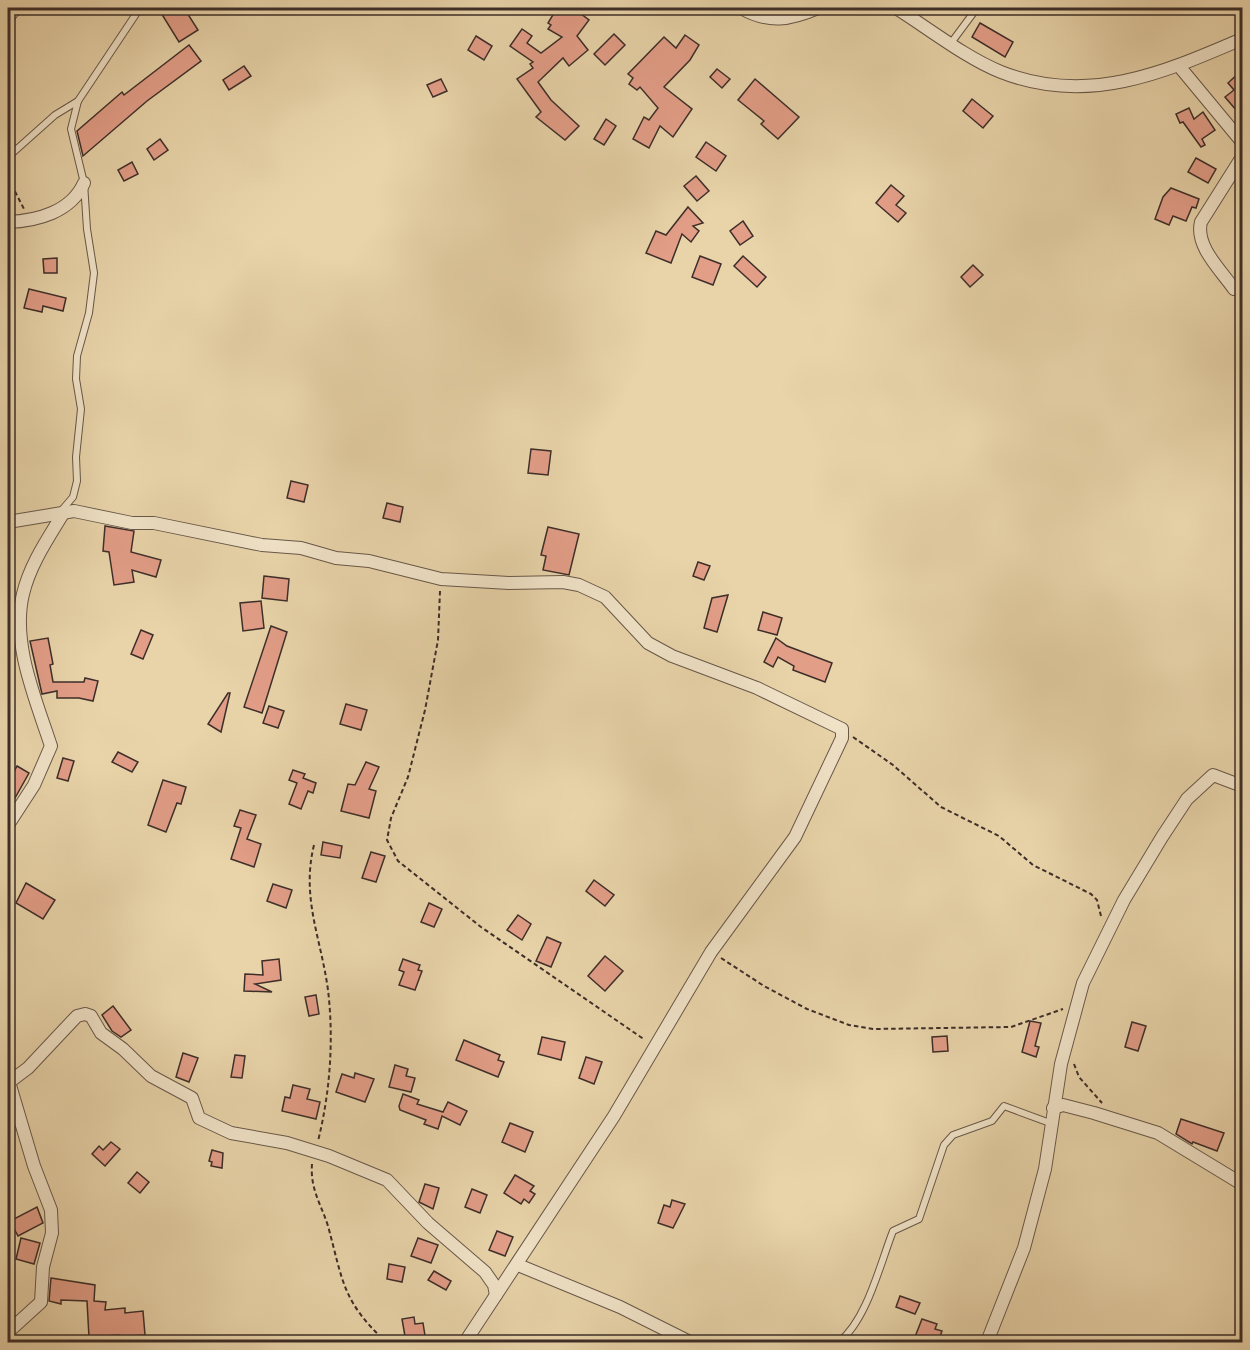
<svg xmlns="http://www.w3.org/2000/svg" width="1250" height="1350" font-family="Cardo,serif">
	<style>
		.building { fill: #e39e88; stroke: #3d2e29; stroke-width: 1.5 }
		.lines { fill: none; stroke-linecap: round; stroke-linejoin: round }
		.lane-casing { stroke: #685849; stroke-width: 8 }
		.street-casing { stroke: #685849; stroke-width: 14 }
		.path { stroke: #3d2e29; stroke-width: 2; stroke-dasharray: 4.5 3; stroke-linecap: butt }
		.lane { stroke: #f1e3c8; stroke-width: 6 }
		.street { stroke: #f1e3c8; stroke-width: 12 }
	</style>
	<rect width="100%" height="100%" fill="#e9d4aa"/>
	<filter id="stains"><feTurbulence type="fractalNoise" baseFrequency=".00333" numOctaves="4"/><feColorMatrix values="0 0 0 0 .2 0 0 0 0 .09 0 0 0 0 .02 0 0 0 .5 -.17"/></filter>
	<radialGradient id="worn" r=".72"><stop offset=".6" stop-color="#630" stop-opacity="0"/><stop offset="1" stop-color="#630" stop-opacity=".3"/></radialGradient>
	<g class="building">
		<path d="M158 8H184L198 30 179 42Z"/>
		<path d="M557 8H573L589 20 577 36 588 50 569 66 563 58 538 82 551 100 579 126 565 140 536 117 541 112 517 79 533 68 530 64 533 62 510 46 522 29 532 36 527 43 541 53 562 37 548 29 551 25 548 23Z"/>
		<path d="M980 23 1013 42 1005 57 972 37Z"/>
		<path d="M614 34 625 45 605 65 594 54Z"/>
		<path d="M685 35 699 45 690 60 664 87 692 109 673 137 660 126 649 148 633 139 644 117 649 120 658 108 640 87 637 90 629 84 633 78 628 74 664 37 676 48Z"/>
		<path d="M476 36 492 46 484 60 468 50Z"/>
		<path d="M189 45 201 61 147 101 83 156 77 131 122 92 124 95Z"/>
		<path d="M244 66 251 76 229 90 223 80Z"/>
		<path d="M717 69 730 79 722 88 710 77Z"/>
		<path d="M1242 70V104L1236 110 1225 97 1234 90 1228 83Z"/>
		<path d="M441 79 447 91 433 97 427 85Z"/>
		<path d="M755 79 799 117 778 139 761 124 764 121 738 100Z"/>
		<path d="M972 99 993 116 983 128 963 111Z"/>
		<path d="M1189 108 1194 119 1203 112 1215 130 1202 139 1205 145 1201 147 1183 122 1180 123 1176 114Z"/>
		<path d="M606 119 616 126 604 145 594 139Z"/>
		<path d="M160 139 168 150 154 160 147 149Z"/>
		<path d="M706 142 726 156 716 171 696 157Z"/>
		<path d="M1196 158 1216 169 1208 183 1188 172Z"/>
		<path d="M132 162 138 174 124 181 118 170Z"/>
		<path d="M696 176 709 191 697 201 684 186Z"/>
		<path d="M891 185 904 196 896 205 906 213 898 222 876 203Z"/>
		<path d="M1171 188 1199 199 1196 208 1192 207 1186 221 1173 216 1169 225 1155 219 1163 197Z"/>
		<path d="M688 207 703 223 693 226 699 231 691 242 682 234 671 263 646 253 656 231 666 235Z"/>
		<path d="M743 221 753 236 740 245 730 231Z"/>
		<path d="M700 256 721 264 713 285 692 277Z"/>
		<path d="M743 256 766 277 757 287 734 266Z"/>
		<path d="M57 258V273H44L43 259Z"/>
		<path d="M973 265 983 275 970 287 961 277Z"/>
		<path d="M29 289 66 298 63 311 43 306 42 312 24 308Z"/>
		<path d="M531 449 551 451 548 475 528 473Z"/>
		<path d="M291 481 308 485 304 502 287 498Z"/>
		<path d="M387 503 403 507 400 522 383 518Z"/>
		<path d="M105 526 134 531 131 552 161 560 156 577 132 570 134 582 114 585 109 552 103 551Z"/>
		<path d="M548 527 579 534 569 575 543 570 546 556 541 555Z"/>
		<path d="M698 562 710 566 704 580 693 576Z"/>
		<path d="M264 576 289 579 287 601 262 598Z"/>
		<path d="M728 595 717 632 704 628 712 598Z"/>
		<path d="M261 601 264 628 243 631 240 603Z"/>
		<path d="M763 612 782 618 777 635 758 630Z"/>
		<path d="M271 626 287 632 262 713 244 707Z"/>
		<path d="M141 630 153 635 143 659 131 654Z"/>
		<path d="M48 638 53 664 50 665 53 682H84L85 678 98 681 93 701 79 698H57V691L42 694 30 641Z"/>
		<path d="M776 638 787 646 832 663 825 682 793 670 794 666 778 657 773 667 764 662Z"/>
		<path d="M228 693H230L221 732 208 724Z"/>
		<path d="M346 704 367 710 361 730 340 724Z"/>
		<path d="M269 706 284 711 278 728 263 723Z"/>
		<path d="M118 752 138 762 132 772 112 762Z"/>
		<path d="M63 758 74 761 68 781 57 778Z"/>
		<path d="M366 762 379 767 369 789 376 791 369 818 341 811 348 784 355 785Z"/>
		<path d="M17 766 29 773 15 798 8 793V783Z"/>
		<path d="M293 770 305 774 303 778 316 783 313 793 308 791 301 809 289 804 297 783 289 780Z"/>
		<path d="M163 780 186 787 181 804 177 803 166 832 148 825Z"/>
		<path d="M240 810 256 815 247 839 261 844 254 867 231 859 241 828 234 826Z"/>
		<path d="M323 842 342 846 340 858 321 855Z"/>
		<path d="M371 852 385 856 376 882 362 878Z"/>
		<path d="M594 880 614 895 605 906 586 891Z"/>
		<path d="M26 883 55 900 43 919 16 903Z"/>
		<path d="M273 884 292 890 286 908 267 901Z"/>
		<path d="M429 903 442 909 434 927 421 922Z"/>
		<path d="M518 915 531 924 522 940 507 930Z"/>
		<path d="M547 937 561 943 551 967 536 961Z"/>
		<path d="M605 956 623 971 605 991 588 976Z"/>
		<path d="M279 959 281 980 255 984 272 992 244 991 245 974 263 975 262 961Z"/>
		<path d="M403 959 420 965 418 970 422 971 415 990 399 985 404 972 399 970Z"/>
		<path d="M316 995 319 1014 309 1016 305 997Z"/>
		<path d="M113 1006 131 1030 121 1037 112 1031 102 1015Z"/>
		<path d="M1030 1021 1041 1023 1035 1046 1039 1047 1036 1057 1022 1052Z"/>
		<path d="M1132 1022 1146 1026 1138 1051 1125 1047Z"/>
		<path d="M947 1036 948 1051 933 1052 932 1037Z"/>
		<path d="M542 1037 565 1042 561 1060 538 1054Z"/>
		<path d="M464 1040 500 1055 498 1060 504 1062 498 1077 456 1060Z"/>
		<path d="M183 1053 198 1058 189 1082 176 1077Z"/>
		<path d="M235 1055 245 1056 242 1078 231 1077Z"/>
		<path d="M586 1057 602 1062 594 1084 579 1078Z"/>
		<path d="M395 1065 408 1069 406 1076 415 1078 411 1092 389 1087Z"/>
		<path d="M355 1073 374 1079 365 1102 336 1092 342 1074 354 1078Z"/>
		<path d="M293 1085 310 1089 307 1099 320 1102 316 1119 282 1111 285 1097 290 1098Z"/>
		<path d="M403 1094 419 1100 417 1104 443 1112 448 1102 467 1111 460 1125 442 1116 438 1129 424 1124 426 1120 400 1110 399 1106Z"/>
		<path d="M1181 1119 1224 1133 1217 1151 1193 1142 1192 1144 1176 1134Z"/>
		<path d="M510 1123 533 1132 525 1152 502 1142Z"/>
		<path d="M111 1142 120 1149 105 1166 92 1154 99 1146 103 1150Z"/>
		<path d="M212 1150 223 1153 222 1168 211 1166 212 1162 209 1161Z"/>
		<path d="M137 1172 149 1182 140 1193 128 1183Z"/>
		<path d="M515 1175 534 1186 530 1191 535 1194 529 1203 524 1199 521 1204 504 1193Z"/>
		<path d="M425 1184 439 1188 433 1209 419 1202Z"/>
		<path d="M472 1189 487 1195 480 1213 465 1207Z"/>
		<path d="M672 1200 685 1204 673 1228 658 1223 664 1205 670 1207Z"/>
		<path d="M37 1207 43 1223 18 1236 10 1221Z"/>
		<path d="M497 1231 513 1237 505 1256 489 1250Z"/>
		<path d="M21 1238 40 1243 34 1264 16 1259Z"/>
		<path d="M418 1238 438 1245 431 1263 411 1256Z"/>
		<path d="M389 1264 405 1267 402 1282 387 1279Z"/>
		<path d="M434 1271 451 1281 446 1290 428 1280Z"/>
		<path d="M51 1278 95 1285 94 1301 106 1302 105 1310 125 1308V1313L143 1311 145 1335 132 1336 133 1342H120L119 1335 89 1337 87 1301 61 1300V1304L49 1301Z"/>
		<path d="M900 1296 920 1303 915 1314 896 1307Z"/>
		<path d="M414 1317 415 1324 423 1323 426 1342H406L402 1319Z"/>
		<path d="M922 1319 937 1324 935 1329 942 1331 938 1342H913Z"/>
	</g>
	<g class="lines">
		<defs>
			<g id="lane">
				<path d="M951 43 977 8"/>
				<path d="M8 157 55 115 78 101"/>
				<path d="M61 511 73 497 77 481 76 457 81 409 76 379 77 356 89 313 94 273 87 229 84 183 71 129 78 101 140 8"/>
				<path d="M839 1342C867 1320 880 1264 893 1231L919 1219 944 1145 953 1135 992 1121 1004 1106 1050 1123"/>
			</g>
			<g id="street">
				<path d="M741 8C769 24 790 20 818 8"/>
				<path d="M896 8C928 28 966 58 1001 72 1087 106 1163 73 1242 39"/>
				<path d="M8 17 16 8"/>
				<path d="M1179 66 1242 142"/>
				<path d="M8 222C37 221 71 212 84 183"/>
				<path d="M1234 289C1220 269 1195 246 1201 222L1242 157"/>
				<path d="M8 522 74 511 132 523H154L262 545 301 548 336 558 369 561 441 579 509 583 563 582 579 585 605 597 648 643 672 656 757 688 842 729V738L795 837 711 952 614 1116 465 1342"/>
				<path d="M8 825 34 785 51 746C36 700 11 643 23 594 30 564 49 537 64 512"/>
				<path d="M8 1083 28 1068 77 1016 85 1014 91 1016 101 1033 123 1049 151 1076 192 1098 199 1118 231 1133 287 1143 329 1156 387 1180 428 1223 485 1272 494 1285 496 1295"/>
				<path d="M1053 1108 1063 1105 1094 1113 1158 1133 1242 1184"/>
				<path d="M518 1265 620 1307 690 1342"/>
				<path d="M8 1332 41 1302 43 1267 52 1233 51 1210 34 1166 9 1082"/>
				<path d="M987 1342 1024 1248 1045 1169 1061 1064 1083 983 1124 900 1162 837 1187 799 1213 775 1242 786"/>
			</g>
		</defs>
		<use href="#lane" class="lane-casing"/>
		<use href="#street" class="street-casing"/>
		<g class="path">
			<path d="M8 178 24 209"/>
			<path d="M440 591 438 640 425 710 408 777 391 818 387 840 398 861 481 927 645 1040"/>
			<path d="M853 737 893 765 941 807 999 836 1033 865 1091 894 1097 900 1101 916"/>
			<path d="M314 845C301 898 321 938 328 990 334 1040 330 1093 318 1141"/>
			<path d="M721 958 764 986 807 1009 849 1025 873 1029 1011 1027 1063 1009"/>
			<path d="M1074 1064 1079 1077 1102 1103"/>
			<path d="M312 1164C310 1189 321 1204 328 1226 343 1281 342 1301 386 1342"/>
		</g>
		<use href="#lane" class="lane"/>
		<use href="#street" class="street"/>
	</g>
	<rect width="1250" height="1350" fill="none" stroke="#e9d4aa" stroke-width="30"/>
	<rect x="9" y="9" width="1232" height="1332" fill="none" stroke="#3d2e29" stroke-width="3"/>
	<rect x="15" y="15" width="1220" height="1320" fill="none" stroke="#3d2e29" stroke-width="1.5"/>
	<rect width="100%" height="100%" filter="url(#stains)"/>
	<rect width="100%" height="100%" fill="url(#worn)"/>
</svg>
